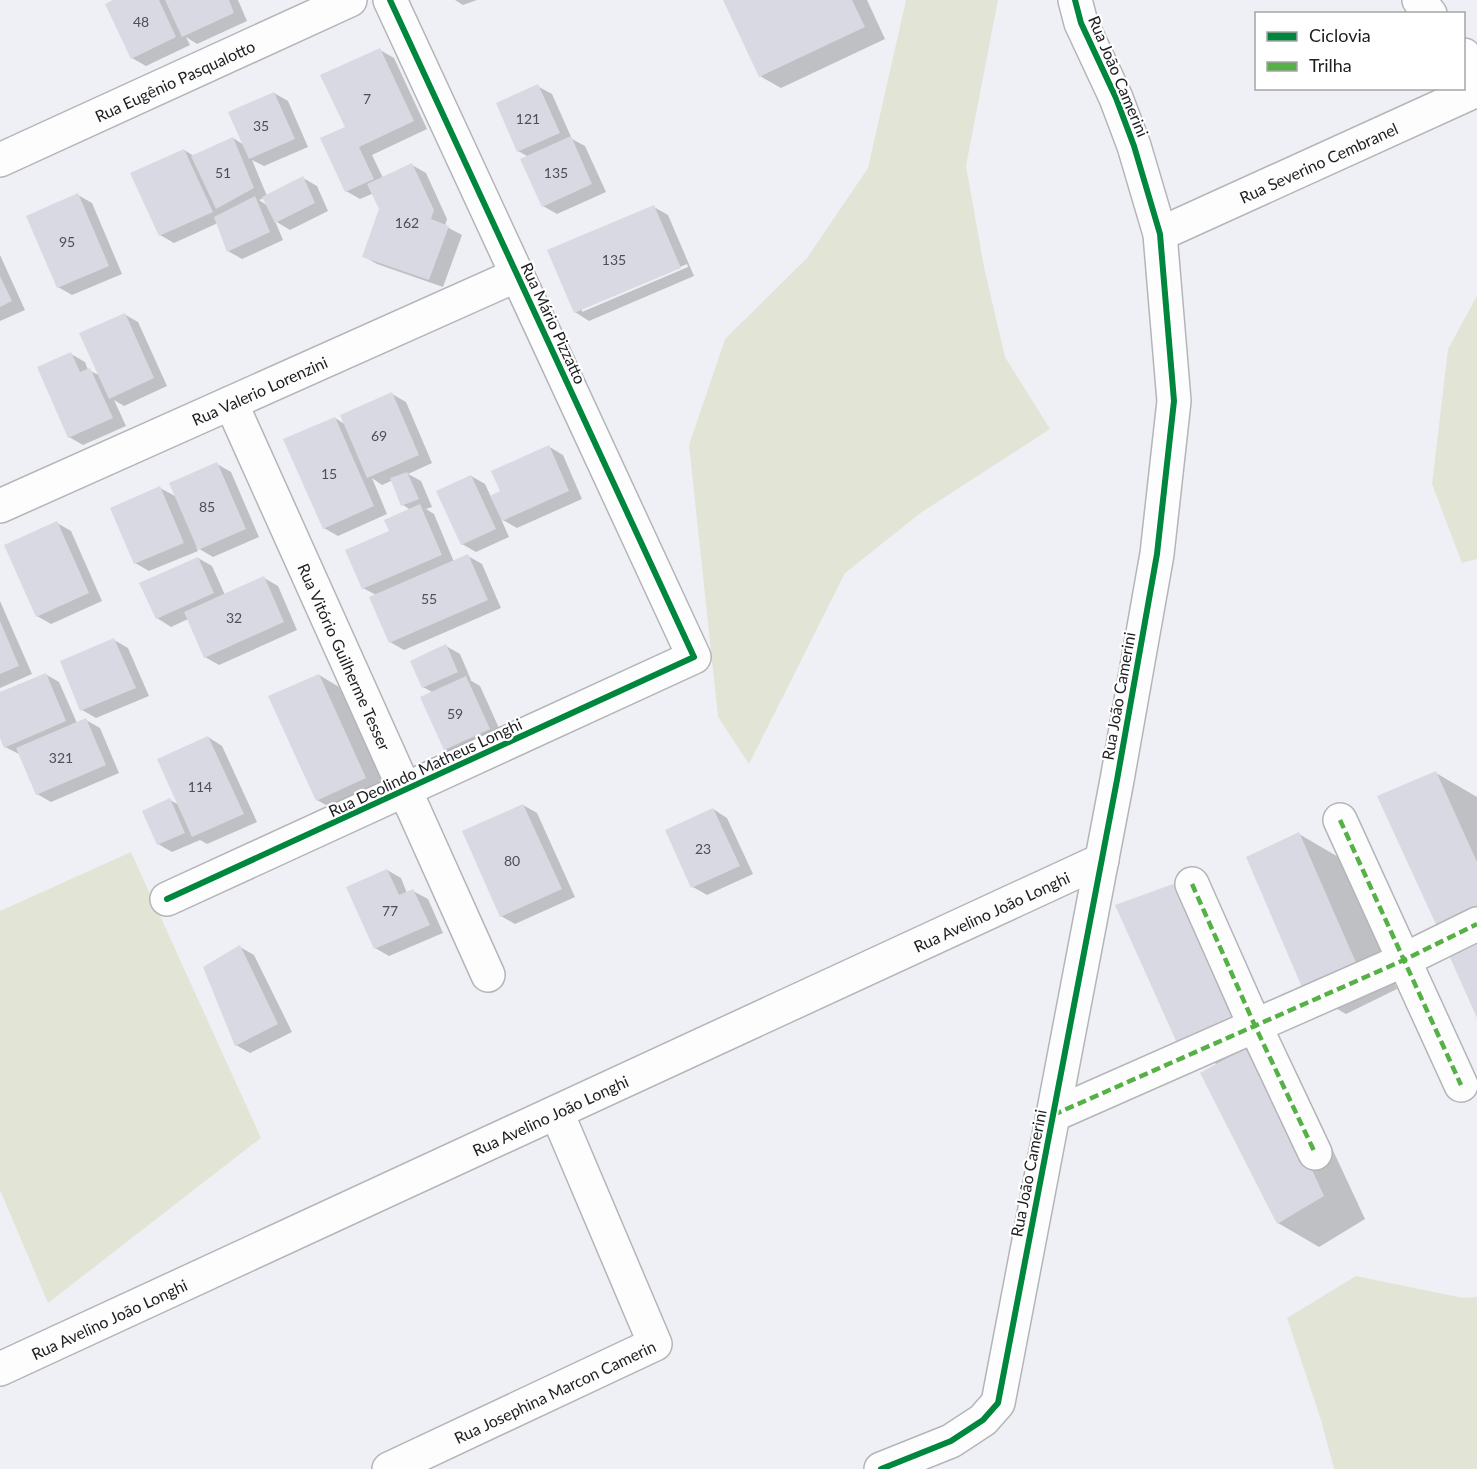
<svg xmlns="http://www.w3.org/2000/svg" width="1477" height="1469" font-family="Lato,sans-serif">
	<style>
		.green { fill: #e2e5d6 }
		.shadow { fill: #0003; fill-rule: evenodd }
		.building { fill: #d8d9e3 }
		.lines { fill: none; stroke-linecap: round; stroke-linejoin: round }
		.street-casing { stroke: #b4b5b8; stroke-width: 36 }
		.street { stroke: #fdfdfe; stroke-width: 33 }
		.quiet { stroke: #55b145; stroke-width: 4.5; stroke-dasharray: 9 4.5; stroke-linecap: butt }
		.cycleway-casing { stroke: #fff; stroke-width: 10 }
		.cycleway { stroke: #00873e; stroke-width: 6 }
		.labels { text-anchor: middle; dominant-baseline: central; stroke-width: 4.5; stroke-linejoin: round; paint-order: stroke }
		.number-label { font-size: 14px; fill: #4e4f54 }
		.street-label { font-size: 16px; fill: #1e1e21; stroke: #fff }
	</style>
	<rect width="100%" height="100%" fill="#eff0f5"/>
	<g class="green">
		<path d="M906 0H998L966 166 984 267 1005 357 1050 429 922 512 845 573 749 764 718 717 689 445 725 339 807 258 868 168Z"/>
		<path d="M1477 296V559L1462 563 1432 484 1448 349Z"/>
		<path d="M131 852 261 1138 48 1303 0 1190V911Z"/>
		<path d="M1356 1276 1463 1298 1477 1297V1469H1334L1321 1420 1287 1318Z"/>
	</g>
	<g class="shadow">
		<path d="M117 0H238L247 21 197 44 186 37 190 45 146 66 132 58Z"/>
		<path d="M455 0H477L463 5Z"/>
		<path d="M725 0H867L885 39 781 88 760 76Z"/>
		<path d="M380 50 394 58 427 129 372 155 383 178 412 165 426 173 447 219 445 226 462 235 443 287 377 264 363 256 381 208 374 193 360 199 346 191 347 128Z"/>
		<path d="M537 86 552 94 572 139 585 146 606 192 557 214 543 206 529 157 518 151Z"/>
		<path d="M274 93 288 101 308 147 264 166 252 160 267 196 303 178 317 186 328 211 290 230 275 221 283 240 242 259 228 251 218 223 174 243 160 235 184 150 194 156 233 138 244 145ZM264 198 268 206 259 200Z"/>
		<path d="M78 195 92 203 122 274 72 295 58 287Z"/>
		<path d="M654 207 668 215 694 276 589 321 575 312 549 251ZM687 264 688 267 582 312V308Z"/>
		<path d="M0 255 25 310 0 321Z"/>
		<path d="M124 314 138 322 167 386 124 406 114 400 126 426 83 445 69 437 71 354 85 362 88 370 99 375Z"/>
		<path d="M392 394 406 402 432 463 408 474 421 481 432 507 426 509 434 514 454 562 468 556 482 564 501 608 404 650 390 642 376 595 363 588 391 532 411 510 403 505 393 480 382 485 372 478 387 514 338 536 324 528 335 418 346 425Z"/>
		<path d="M548 446 563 455 582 499 517 528 501 519 509 537 476 552 462 544 471 476 485 484 491 497 502 492Z"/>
		<path d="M217 464 231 472 259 537 213 557 196 547 198 551 149 571 135 563 160 488 177 497Z"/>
		<path d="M57 523 71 531 102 601 51 624 37 616Z"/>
		<path d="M198 558 212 566 225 595 264 578 278 586 297 630 219 665 205 657 188 619 171 627 157 618Z"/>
		<path d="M0 601 32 674 0 688Z"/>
		<path d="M114 640 128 648 149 696 96 718 82 710Z"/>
		<path d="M446 646 460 654 471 680H470L480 686 503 737 459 757 445 749 434 693 423 687Z"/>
		<path d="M45 674 59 682 77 723 86 720 100 728 119 773 51 802 37 794 21 755 5 747 0 734V694Z"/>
		<path d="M319 675 359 699 406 801 358 823 317 800Z"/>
		<path d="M208 737 222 746 257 822 207 844 200 840 172 852 158 844 170 800 179 805Z"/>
		<path d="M1436 773 1477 797V1014Z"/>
		<path d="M523 805 537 813 575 897 515 924 501 916Z"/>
		<path d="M713 809 727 818 753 874 707 895 693 887Z"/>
		<path d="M1299 834 1340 858 1397 989 1346 1014 1306 991Z"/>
		<path d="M387 870 401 878 407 893 413 891 428 899 443 933 389 956 375 948Z"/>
		<path d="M1175 885 1264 1051 1295 1069 1365 1219 1319 1247 1278 1223 1218 1065 1178 1042Z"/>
		<path d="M240 947 254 955 292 1032 250 1053 236 1045Z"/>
	</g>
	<g class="building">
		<path d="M113 0H159L176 37 131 59 105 4Z"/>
		<path d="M165 0H229L234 13 182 37Z"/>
		<path d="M723 0H852L865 27 759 77Z"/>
		<path d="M380 48 414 121 359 147 374 179 345 192 320 138 345 127 320 75Z"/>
		<path d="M538 84 560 133 517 152 496 103Z"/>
		<path d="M274 92 295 139 249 159 228 112Z"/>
		<path d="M571 136 592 184 542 207 520 159Z"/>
		<path d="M233 137 254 188 216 209 191 156Z"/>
		<path d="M184 149 213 212 159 236 130 173Z"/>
		<path d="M412 163 434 210 431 219 449 226 429 280 362 257 379 209 367 184Z"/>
		<path d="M303 176 315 203 275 223 262 197Z"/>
		<path d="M78 193 109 266 57 288 26 216Z"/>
		<path d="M255 196 270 232 227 252 214 217Z"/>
		<path d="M654 205 681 268 574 313 547 250Z"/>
		<path d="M0 276 12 301 0 307Z"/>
		<path d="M125 313 154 378 109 399 79 333Z"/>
		<path d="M71 352 80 372 90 368 113 418 68 438 37 367Z"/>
		<path d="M392 392 419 455 367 478 340 415Z"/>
		<path d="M335 417 374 506 323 529 283 439Z"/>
		<path d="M549 445 569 491 502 521 490 496 500 491 491 471Z"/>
		<path d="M217 462 246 529 198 550 169 483Z"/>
		<path d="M407 472 419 499 401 506 390 478Z"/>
		<path d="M471 475 496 529 461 545 436 491Z"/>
		<path d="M160 486 184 543 134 564 110 508Z"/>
		<path d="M420 504 442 555 362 589 345 550 389 531 384 520Z"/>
		<path d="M57 521 89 593 36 617 4 545Z"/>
		<path d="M468 554 488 600 389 643 369 597Z"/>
		<path d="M198 557 214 593 156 619 139 583Z"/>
		<path d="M264 576 284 622 204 658 184 612Z"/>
		<path d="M0 621 19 666 0 674Z"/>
		<path d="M114 638 136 688 80 711 60 661Z"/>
		<path d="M446 644 458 672 422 688 410 661Z"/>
		<path d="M46 673 66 721 4 748 0 738V692Z"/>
		<path d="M319 674 366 778 316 801 268 696Z"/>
		<path d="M466 676 490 729 444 750 420 697Z"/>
		<path d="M86 718 106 765 36 795 16 748Z"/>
		<path d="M208 736 244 814 192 837 157 759Z"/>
		<path d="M1436 771 1477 862V912L1439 931 1377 796Z"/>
		<path d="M170 798 185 833 157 845 142 811Z"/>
		<path d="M523 804 562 889 500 917 462 831Z"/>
		<path d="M713 808 740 866 691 888 665 830Z"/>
		<path d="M1299 832 1357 965 1304 992 1246 857Z"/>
		<path d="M387 869 399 895 413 889 430 925 374 949 346 887Z"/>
		<path d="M1176 883 1235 1023 1177 1043 1115 905Z"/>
		<path d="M1477 939V1018L1448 953Z"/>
		<path d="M240 945 278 1024 235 1046 203 967Z"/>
		<path d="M1254 1043 1324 1196 1277 1224 1200 1073Z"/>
	</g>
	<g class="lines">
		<defs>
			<g id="street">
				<path d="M1419 0 1430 14"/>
				<path d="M1464 55 1477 72"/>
				<path id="s1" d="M0 160 350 0"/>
				<path id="s2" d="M1160 234 1477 90"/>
				<path id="s3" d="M231 403 488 975"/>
				<path id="s4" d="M0 506 517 275"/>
				<path d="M1340 820 1461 1085"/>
				<path d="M1192 884 1255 1026 1315 1153"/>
				<path d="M167 899 694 657 390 0"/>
				<path d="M1053 1115 1404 960 1477 924"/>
				<path id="s5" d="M0 1369 1102 860"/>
				<path id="s6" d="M389 1469 655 1344 557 1113"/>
				<path d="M881 1469 951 1441 983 1420 998 1403 1117 780 1157 554 1174 401 1160 234 1134 146 1116 98 1081 23 1075 0"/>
			</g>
		</defs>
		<use href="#street" class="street-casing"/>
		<use href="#street" class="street"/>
		<g class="quiet">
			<path d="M1340 820 1461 1085"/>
			<path d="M1192 884 1255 1026 1315 1153"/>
			<path d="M1053 1115 1404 960 1477 924"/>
		</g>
		<defs>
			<g id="cycleway">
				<path d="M167 899 694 657 390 0"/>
				<path d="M881 1469 951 1441 983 1420 998 1403 1117 780 1157 554 1174 401 1160 234 1134 146 1116 98 1081 23 1075 0"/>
			</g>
		</defs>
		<use href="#cycleway" class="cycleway-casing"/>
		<use href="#cycleway" class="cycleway"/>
	</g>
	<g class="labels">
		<g class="number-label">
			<text x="141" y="21">48</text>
			<text x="367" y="98">7</text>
			<text x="528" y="118">121</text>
			<text x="261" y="125">35</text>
			<text x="223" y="172">51</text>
			<text x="556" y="172">135</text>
			<text x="407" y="222">162</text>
			<text x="67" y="241">95</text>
			<text x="614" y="259">135</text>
			<text x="379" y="435">69</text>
			<text x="329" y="473">15</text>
			<text x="207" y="506">85</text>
			<text x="429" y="598">55</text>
			<text x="234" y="617">32</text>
			<text x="455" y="713">59</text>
			<text x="61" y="757">321</text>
			<text x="200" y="786">114</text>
			<text x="703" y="848">23</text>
			<text x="512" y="860">80</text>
			<text x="390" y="910">77</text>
		</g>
		<g class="street-label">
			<text transform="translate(1119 76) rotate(67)">Rua João Camerini</text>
			<text stroke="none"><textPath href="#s1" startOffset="192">Rua Eugênio Pasqualotto</textPath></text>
			<text stroke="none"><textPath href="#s2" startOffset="174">Rua Severino Cembranel</textPath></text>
			<text transform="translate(554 323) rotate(65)">Rua Mário Pizzatto</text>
			<text stroke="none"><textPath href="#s4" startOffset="284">Rua Valerio Lorenzini</textPath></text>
			<text stroke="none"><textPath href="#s3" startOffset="278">Rua Vitório Guilherme Tesser</textPath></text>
			<text transform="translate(1118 696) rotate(-80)">Rua João Camerini</text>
			<text transform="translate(425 767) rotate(-25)">Rua Deolindo Matheus Longhi</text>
			<text stroke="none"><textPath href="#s5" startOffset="1092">Rua Avelino João Longhi</textPath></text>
			<text stroke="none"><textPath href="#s5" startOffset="606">Rua Avelino João Longhi</textPath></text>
			<text transform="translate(1028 1173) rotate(-79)">Rua João Camerini</text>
			<text stroke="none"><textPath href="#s5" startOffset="120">Rua Avelino João Longhi</textPath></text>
			<text stroke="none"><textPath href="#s6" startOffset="183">Rua Josephina Marcon Camerin</textPath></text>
		</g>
	</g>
	<rect x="1255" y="12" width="210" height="78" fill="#ffffff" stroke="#a5a5a6" stroke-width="1.5"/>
	<rect x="1267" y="32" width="30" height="9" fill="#00873e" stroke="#a5a5a6" stroke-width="1.5"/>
	<text x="1309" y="42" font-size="18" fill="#1e1e21">Ciclovia</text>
	<rect x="1267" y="62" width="30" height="9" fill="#55b145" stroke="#a5a5a6" stroke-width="1.5"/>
	<text x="1309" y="72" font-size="18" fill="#1e1e21">Trilha</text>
</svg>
